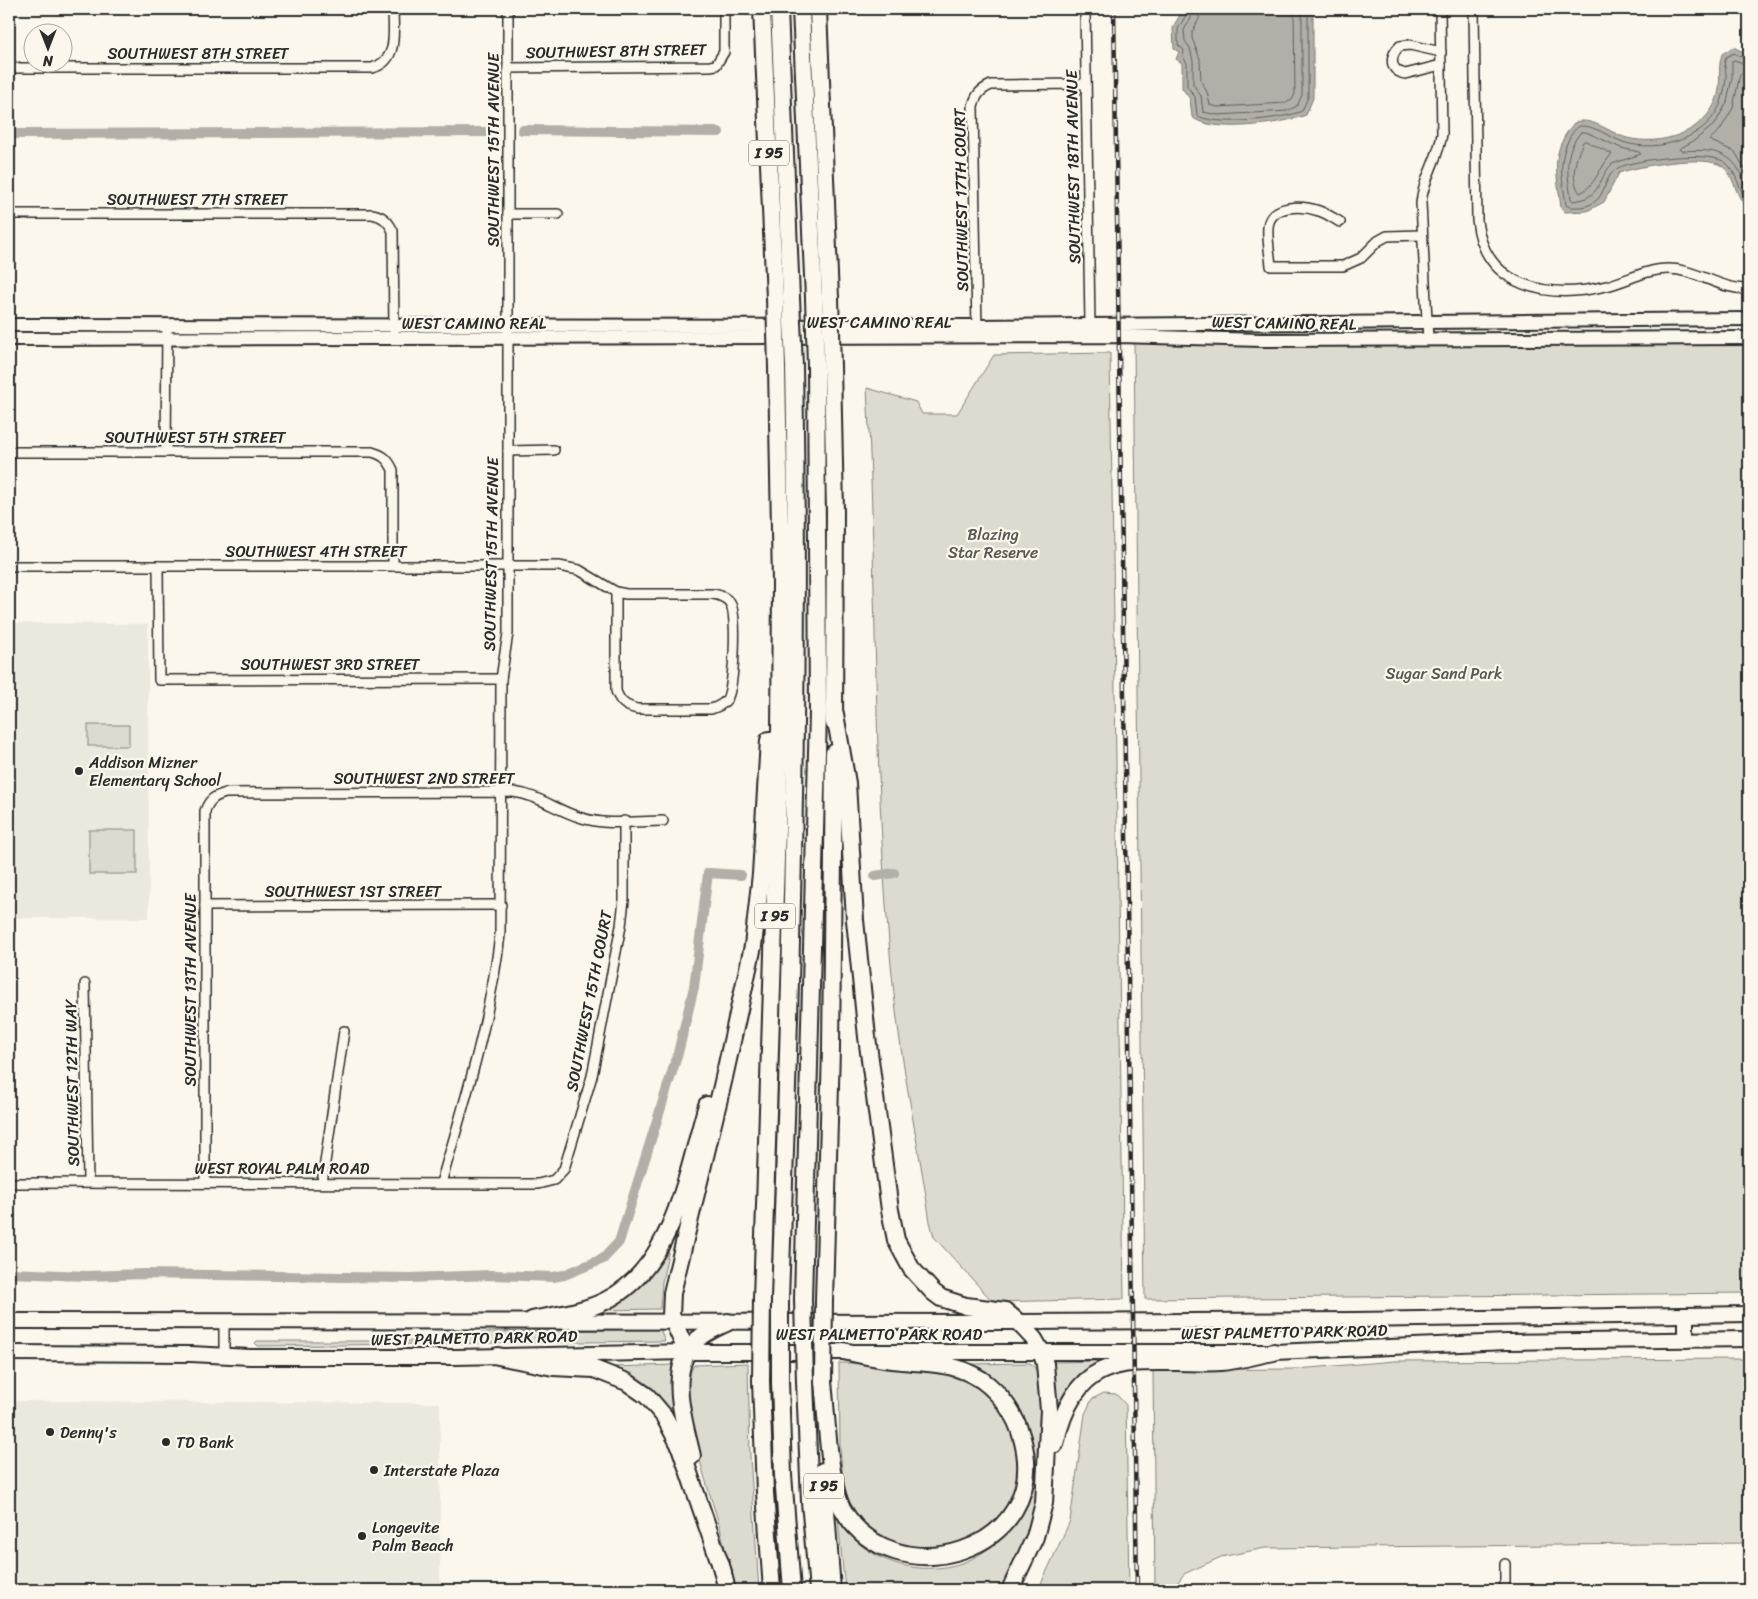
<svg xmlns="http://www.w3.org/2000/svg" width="1758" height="1599" font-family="Sriracha,sans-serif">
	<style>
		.built { fill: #ebe8de }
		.green { fill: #dddad0; stroke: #84827e }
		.water { fill: #b1afa7; stroke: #7b7a75 }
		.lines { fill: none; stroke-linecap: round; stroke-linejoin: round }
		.shore { stroke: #61605d; stroke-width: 1 }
		.canal { stroke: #b1afa7; stroke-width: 10 }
		.street-casing { stroke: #2b2b2b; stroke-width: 12 }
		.secondary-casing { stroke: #2b2b2b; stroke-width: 16 }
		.primary-casing { stroke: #2b2b2b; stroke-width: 18 }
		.highway-casing { stroke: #2b2b2b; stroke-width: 20 }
		.street { stroke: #fbf7ec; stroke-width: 9 }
		.secondary { stroke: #fbf7ec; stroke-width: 12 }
		.primary { stroke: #fbf7ec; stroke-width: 14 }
		.highway { stroke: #fbf7ec; stroke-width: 16 }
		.rail-casing { stroke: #2b2b2b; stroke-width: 4.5 }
		.rail { stroke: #fbf7ec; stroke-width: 2.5; stroke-dasharray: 8; stroke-linecap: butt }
		.highway-bridge-casing { stroke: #2b2b2b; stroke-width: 20; stroke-linecap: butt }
		.highway-bridge { stroke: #fbf7ec; stroke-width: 16 }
		.poi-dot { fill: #2b2b2b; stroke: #fbf7ec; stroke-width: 2 }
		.labels { text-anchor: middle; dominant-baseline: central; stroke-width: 4.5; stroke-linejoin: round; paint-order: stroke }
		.shield { fill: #fbf7ec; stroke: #696865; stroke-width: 1 }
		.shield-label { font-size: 15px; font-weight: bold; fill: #2b2b2b }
		.street-label { font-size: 16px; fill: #2b2b2b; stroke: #fbf7ec }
		.park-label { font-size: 16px; fill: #585754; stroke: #fbf7ec }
		.poi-label { font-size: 16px; fill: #2b2b2b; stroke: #fbf7ec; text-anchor: start }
	</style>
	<rect width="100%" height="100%" fill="#fbf7ec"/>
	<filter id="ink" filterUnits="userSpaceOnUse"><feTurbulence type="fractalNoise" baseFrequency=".02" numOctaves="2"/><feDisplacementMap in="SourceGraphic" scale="10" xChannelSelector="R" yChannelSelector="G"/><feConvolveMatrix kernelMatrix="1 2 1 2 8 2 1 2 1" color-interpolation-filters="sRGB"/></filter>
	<g filter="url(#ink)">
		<g class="built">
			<path d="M9 623 148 624 149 918H9Z"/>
			<path d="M9 1401 440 1403V1590H9Z"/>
		</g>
		<g class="green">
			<path d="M1134 342 1749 345V1293L1145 1299Z"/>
			<path d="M1110 353 1124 1299 993 1302 934 1237 930 1222C919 1146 902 1070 894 994 872 792 878 590 867 388L916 402 922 414H957L994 355Z"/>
			<rect x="88" y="725" width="41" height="21"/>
			<rect x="89" y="830" width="48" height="44"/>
			<path d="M670 1244 662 1282 660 1309 599 1310C636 1292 649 1280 670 1244Z"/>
			<path d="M660 1329 665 1341 258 1346 255 1343 257 1341H446L487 1332Z"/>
			<path d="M1749 1359V1543L1265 1548 1221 1557 1184 1574 1172 1590H1155L1153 1370 1297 1369 1395 1361Z"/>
			<path d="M1105 1361 1078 1378 1057 1406 1054 1362Z"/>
			<path d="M748 1363 750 1456 759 1590H734C729 1569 725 1548 720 1527 710 1493 674 1394 694 1365Z"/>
			<path d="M839 1363 918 1364 975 1381 1007 1414 1021 1460 1011 1507 963 1551 883 1545 851 1508 844 1490 840 1447Z"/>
			<path d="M1030 1363C1052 1373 1039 1504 1032 1527 1026 1549 1012 1570 1003 1590H845L838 1519C872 1575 956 1586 1000 1538 1007 1530 1018 1521 1021 1511 1026 1494 1026 1457 1027 1438L969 1364Z"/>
			<path d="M672 1365 670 1384 674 1420 626 1373 612 1367Z"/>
			<path d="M1104 1393 1116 1394 1126 1405 1129 1590H1038L1070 1521 1085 1414 1092 1399Z"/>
		</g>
		<g class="water">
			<path d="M1181 9H1313V98L1306 115C1282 124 1211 134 1192 117L1190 99 1182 88V63L1176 59 1179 52 1174 49 1173 27 1181 13Z"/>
			<path d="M1733 47 1746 53 1749 58V208C1734 198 1736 176 1722 166 1705 154 1638 166 1619 173L1604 202 1587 211 1565 212 1561 208C1557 173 1549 153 1574 123 1590 115 1610 133 1627 138 1660 146 1704 134 1717 98 1722 83 1717 69 1722 54Z"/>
		</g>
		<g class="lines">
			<g class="shore">
				<path d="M1186 9V15L1178 29V45L1184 50 1183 57 1187 63V86L1195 97 1197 115C1211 127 1285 119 1302 111L1308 97V9"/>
				<path d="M1192 9 1191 18 1184 30 1185 41 1190 48 1193 61V84L1201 96 1203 112 1218 115 1287 111 1297 106 1302 95V9"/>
				<path d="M1200 9 1199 19 1192 32V38L1200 59 1201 81 1207 92 1210 105 1218 107 1285 103 1292 100 1295 94 1294 9"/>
				<path d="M1749 60 1734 53 1726 57C1723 65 1726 68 1726 76 1726 83 1724 92 1722 99 1711 138 1658 154 1623 142 1609 137 1594 125 1580 126 1574 129 1571 135 1568 141 1557 166 1563 180 1566 205 1570 208 1574 207 1580 207 1609 204 1600 178 1618 168 1634 159 1712 150 1726 163 1738 173 1738 191 1749 202"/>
				<path d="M1749 66 1735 60 1732 61V77L1727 102 1715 124 1695 140 1679 149 1681 151C1704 150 1726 148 1739 170 1743 177 1744 185 1749 192"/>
				<path d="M1749 73 1740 74 1733 108 1720 130 1709 140 1735 152 1749 176"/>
				<path d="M1581 132H1586L1621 148 1639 152 1641 154 1612 164C1596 181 1602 198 1573 201L1571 199C1568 174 1562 154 1581 132Z"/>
				<path d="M1586 141 1612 154C1601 165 1594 188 1580 193 1569 178 1576 157 1583 142Z"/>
			</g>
			<g class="canal">
				<path d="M522 130 719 132"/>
				<path d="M9 134 492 132"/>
				<path d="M875 876 894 873"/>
				<path d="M9 1273 87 1276 144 1274 410 1278 492 1275 553 1277 564 1275 603 1259 619 1242 678 1053 694 987 708 873 741 875"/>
			</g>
			<defs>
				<g id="street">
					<path d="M1085 9 1090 325"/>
					<path d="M1474 9 1477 220C1484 288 1549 300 1606 286 1627 281 1646 269 1668 269 1697 269 1720 290 1749 289"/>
					<path d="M1441 52 1410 45 1400 46C1390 55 1388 70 1405 74L1441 65"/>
					<path d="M9 68H372C399 61 393 32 393 9"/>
					<path d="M508 68 710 66 716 65 724 52V9"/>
					<path d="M9 214H372C383 216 388 221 393 231L394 331"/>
					<path d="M508 214H558"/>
					<path d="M1340 222C1333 218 1326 213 1319 211 1302 205 1270 204 1268 227 1267 240 1270 254 1271 266H1343L1361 258 1378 241 1387 236 1421 235"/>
					<path d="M977 331 973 106C976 95 980 90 991 85L1086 84"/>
					<path d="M1428 340 1421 203C1423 178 1439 158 1442 134L1440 9"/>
					<path d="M508 451 554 450"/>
					<path d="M9 452H372C383 455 388 459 393 470V566"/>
					<path d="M166 452 167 326"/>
					<path d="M9 566H559L579 570 616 592"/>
					<path d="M158 566 159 680 501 679"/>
					<path d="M616 592 626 594H713C719 595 726 597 730 603 738 614 734 687 727 699 723 705 717 707 711 709H637C625 706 620 702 616 691Z"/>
					<path d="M205 906 501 905"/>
					<path d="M85 984 88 1182"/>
					<path d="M205 1182V811C209 800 214 796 226 793L513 792C539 795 557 811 582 818 607 826 637 821 663 821"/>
					<path d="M9 1183 538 1184 554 1180 564 1169 592 1076 621 926 624 900V821"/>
					<path d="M322 1183 344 1031"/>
					<path d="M441 1183C465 1101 490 1020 500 935L501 679 508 633V9"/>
					<path d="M224 1321V1356"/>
					<path d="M1505 1564V1590"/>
				</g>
				<g id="secondary">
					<path d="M9 325 977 326 1749 319"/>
					<path d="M9 339 1119 336 1261 340 1749 338"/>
				</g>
				<g id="primary">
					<path d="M1686 1315V1340"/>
					<path d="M9 1321 1018 1322 1355 1320 1749 1314"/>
					<path d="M9 1353 191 1354 250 1357H456L687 1352H1274L1507 1342 1749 1339"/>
				</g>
				<g id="highway">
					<path d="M762 9 775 298"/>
					<path d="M779 9 791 298"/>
					<path d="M801 9 814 298"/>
					<path d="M818 9 830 298"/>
					<path d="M832 367 835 512 834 723"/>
					<path d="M835 714 847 783 855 920 867 1037 890 1210 896 1240 911 1268 933 1292 941 1298 966 1306 1005 1311 1018 1322 1034 1339 1041 1351 1045 1364 1049 1410 1044 1503 1035 1537 1010 1590"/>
					<path d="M762 1299 780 735 781 584 777 367"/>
					<path d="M780 1299C791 988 800 678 794 367"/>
					<path d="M803 1299 818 713 816 366"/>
					<path d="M824 1300 831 1049 834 753"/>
					<path d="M532 1320C556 1315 583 1312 605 1301 674 1267 687 1172 707 1105"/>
					<path d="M687 1352 671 1316 672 1293 723 1082 753 946 761 874 769 740"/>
					<path d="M498 1356 553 1367 594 1369 627 1382 647 1396 664 1416 679 1444 723 1572"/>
					<path d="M761 1381 765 1493 772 1590"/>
					<path d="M780 1381 783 1475 792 1590"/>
					<path d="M805 1382 810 1502 818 1590"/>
					<path d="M823 1382C827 1416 828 1479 842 1508 892 1599 1054 1552 1022 1438 1016 1415 1001 1394 982 1380 954 1362 933 1364 902 1361 882 1360 862 1355 843 1351"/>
					<path d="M1055 1444C1079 1340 1139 1366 1221 1362 1238 1361 1256 1355 1274 1352"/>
					<path d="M692 1456C685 1425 670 1380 688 1351 696 1336 714 1329 728 1322"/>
					<path d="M823 1471 832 1590"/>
					<path d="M720 1562 727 1590"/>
				</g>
			</defs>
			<use href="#street" class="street-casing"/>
			<use href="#secondary" class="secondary-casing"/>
			<use href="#primary" class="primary-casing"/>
			<use href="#highway" class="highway-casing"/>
			<use href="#street" class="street"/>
			<use href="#secondary" class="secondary"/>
			<use href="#primary" class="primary"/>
			<use href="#highway" class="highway"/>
			<defs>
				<path id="rail" d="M1114 9 1137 1590"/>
			</defs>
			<use href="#rail" class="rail-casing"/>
			<use href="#rail" class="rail"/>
			<defs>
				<g id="highway-bridge">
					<path d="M775 298 777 367"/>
					<path d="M791 298 794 367"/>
					<path d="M814 298 816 366"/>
					<path d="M830 298 832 367"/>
					<path d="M803 1299 805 1382"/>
					<path d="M761 1381 762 1299"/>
					<path d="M780 1381V1299"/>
					<path d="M823 1382 824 1300"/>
				</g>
			</defs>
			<use href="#highway-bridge" class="highway-bridge-casing"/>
			<use href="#highway-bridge" class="highway-bridge"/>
		</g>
	</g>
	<g class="poi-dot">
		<circle cx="79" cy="771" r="5"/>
		<circle cx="50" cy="1432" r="5"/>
		<circle cx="166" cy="1442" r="5"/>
		<circle cx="374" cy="1470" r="5"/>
		<circle cx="362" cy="1536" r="5"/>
	</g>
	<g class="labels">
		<g class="shield">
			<rect x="749" y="140.5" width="40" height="25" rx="4"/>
			<rect x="755" y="903.5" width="40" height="25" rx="4"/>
			<rect x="804" y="1473.5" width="40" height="25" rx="4"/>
		</g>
		<g class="shield-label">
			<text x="769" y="153">I 95</text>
			<text x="775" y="916">I 95</text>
			<text x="824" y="1486">I 95</text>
		</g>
		<g class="street-label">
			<text transform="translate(616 51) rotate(-1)">SOUTHWEST 8TH STREET</text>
			<text x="198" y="53">SOUTHWEST 8TH STREET</text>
			<text transform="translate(493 150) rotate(-90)">SOUTHWEST 15TH AVENUE</text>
			<text transform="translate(1073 167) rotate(-91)">SOUTHWEST 18TH AVENUE</text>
			<text x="197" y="199">SOUTHWEST 7TH STREET</text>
			<text transform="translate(961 200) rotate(-91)">SOUTHWEST 17TH COURT</text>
			<text x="879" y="322">WEST CAMINO REAL</text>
			<text x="474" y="323">WEST CAMINO REAL</text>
			<text transform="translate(1284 323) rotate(1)">WEST CAMINO REAL</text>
			<text x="195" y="437">SOUTHWEST 5TH STREET</text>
			<text x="316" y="551">SOUTHWEST 4TH STREET</text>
			<text transform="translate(491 554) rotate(-89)">SOUTHWEST 15TH AVENUE</text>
			<text x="330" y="664">SOUTHWEST 3RD STREET</text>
			<text x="424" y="778">SOUTHWEST 2ND STREET</text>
			<text x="353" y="891">SOUTHWEST 1ST STREET</text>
			<text transform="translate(190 990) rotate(-90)">SOUTHWEST 13TH AVENUE</text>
			<text transform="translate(589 1001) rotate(-79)">SOUTHWEST 15TH COURT</text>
			<text transform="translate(72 1083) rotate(-91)">SOUTHWEST 12TH WAY</text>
			<text x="282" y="1168">WEST ROYAL PALM ROAD</text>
			<text transform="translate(1284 1332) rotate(-1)">WEST PALMETTO PARK ROAD</text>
			<text x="879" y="1334">WEST PALMETTO PARK ROAD</text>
			<text transform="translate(474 1338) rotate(-1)">WEST PALMETTO PARK ROAD</text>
		</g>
		<g class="park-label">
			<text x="993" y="534">Blazing<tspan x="993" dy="18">Star Reserve</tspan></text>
			<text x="1444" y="673">Sugar Sand Park</text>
		</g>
		<g class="poi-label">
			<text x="89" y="762">Addison Mizner<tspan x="89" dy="18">Elementary School</tspan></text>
			<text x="60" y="1432">Denny's</text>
			<text x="176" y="1442">TD Bank</text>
			<text x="384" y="1470">Interstate Plaza</text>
			<text x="372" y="1527">Longevite<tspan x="372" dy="18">Palm Beach</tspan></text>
		</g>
	</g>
	<rect width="1758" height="1599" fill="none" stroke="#fbf7ec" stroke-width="30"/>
	<rect x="15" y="15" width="1728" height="1569" fill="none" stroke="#2b2b2b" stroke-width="2" filter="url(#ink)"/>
	<g transform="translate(48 48) rotate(180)"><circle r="24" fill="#fbf7ec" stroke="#a8a59f"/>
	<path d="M0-4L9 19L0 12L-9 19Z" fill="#2b2b2b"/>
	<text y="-8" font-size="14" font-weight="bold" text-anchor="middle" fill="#2b2b2b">N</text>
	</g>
</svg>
